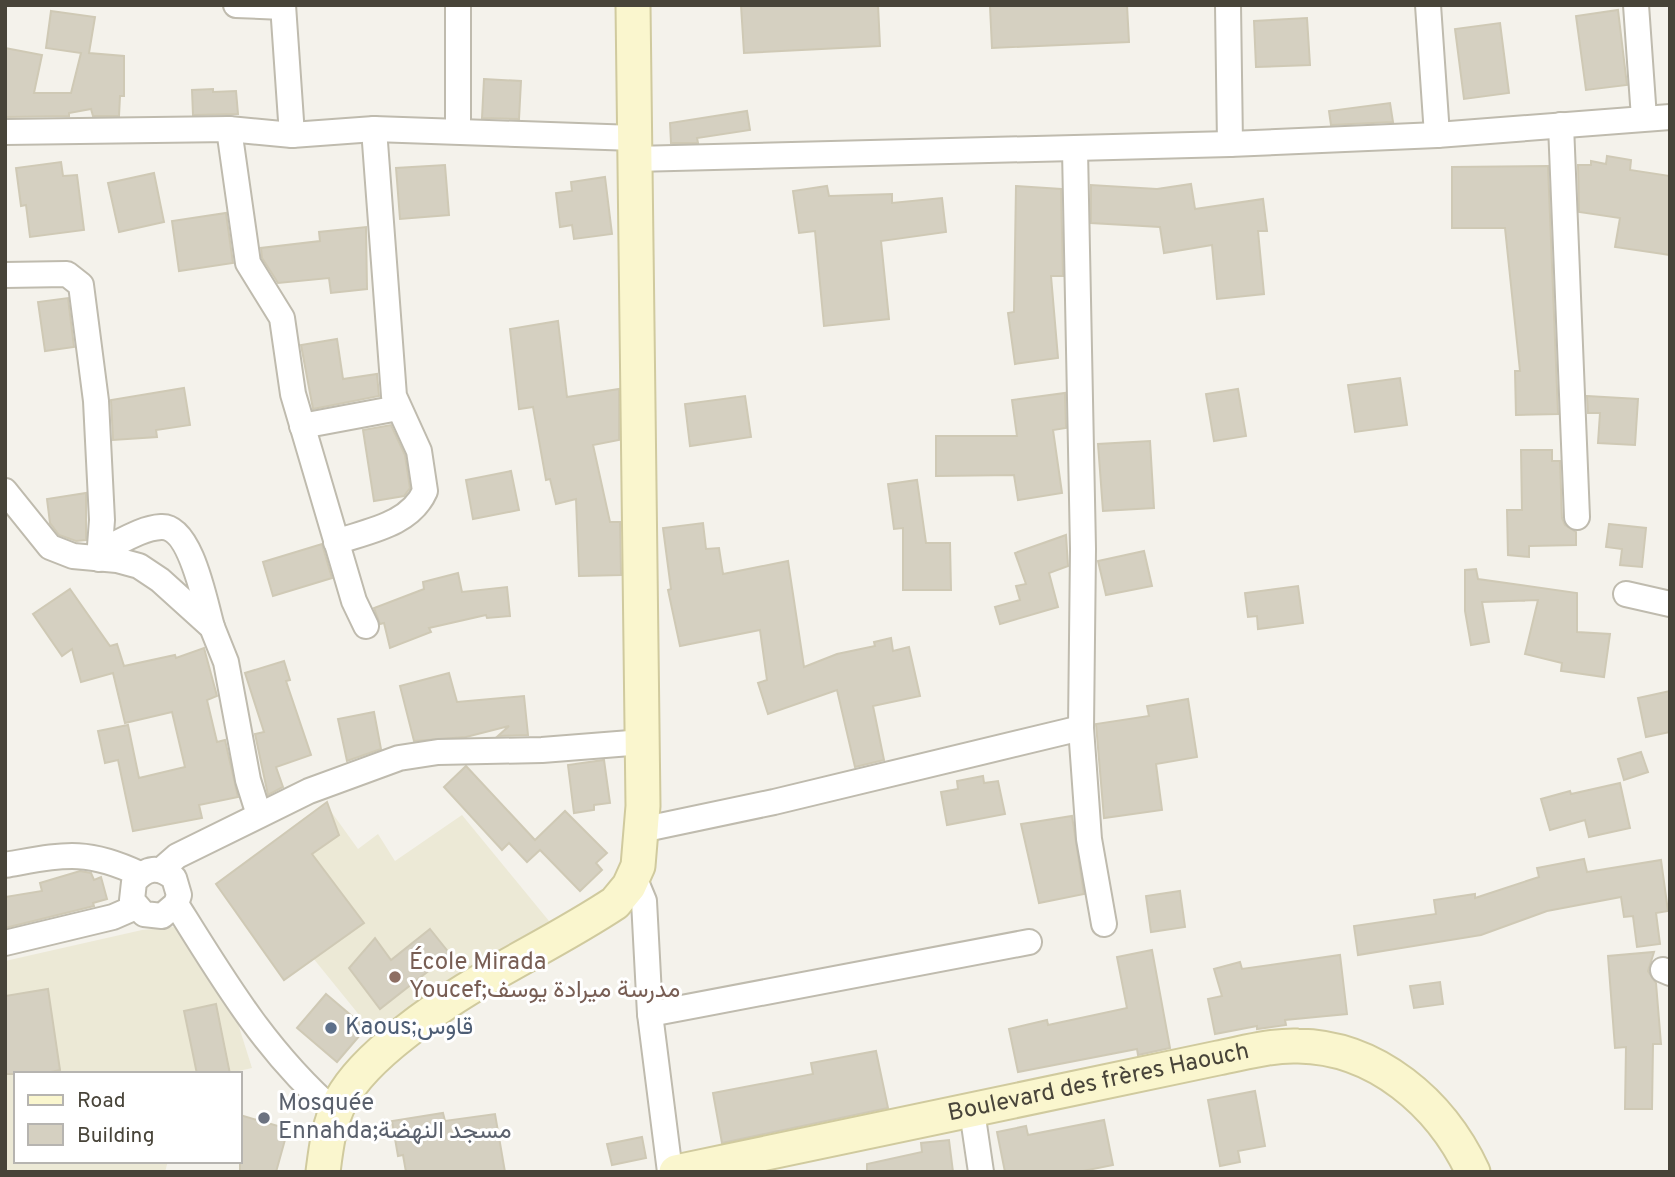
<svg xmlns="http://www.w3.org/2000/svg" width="1675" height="1177" font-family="Overpass,Vazirmatn,sans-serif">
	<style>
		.education { fill: #ece9d6 }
		.building { fill: #d5d0c1; stroke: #cfc9b5; stroke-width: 2 }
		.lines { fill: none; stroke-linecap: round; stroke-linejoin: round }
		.street-casing { stroke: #bfbbae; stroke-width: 28 }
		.secondary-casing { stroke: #d0ca9e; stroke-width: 37 }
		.street { stroke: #fff; stroke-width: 24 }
		.secondary { stroke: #faf6ce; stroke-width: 33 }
		.education-dot { fill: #8d6e63; stroke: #fff; stroke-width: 2.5 }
		.service-dot { fill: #5c6f8a; stroke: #fff; stroke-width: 2.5 }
		.worship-dot { fill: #6b7280; stroke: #fff; stroke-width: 2.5 }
		.labels { text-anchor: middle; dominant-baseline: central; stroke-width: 6; stroke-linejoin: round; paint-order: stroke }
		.education-label { font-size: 24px; fill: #785e54; stroke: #fff; text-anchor: start }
		.service-label { font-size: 24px; fill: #4e5e75; stroke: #fff; text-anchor: start }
		.street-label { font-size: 24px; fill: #484439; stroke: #fff }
		.worship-label { font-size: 24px; fill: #5b616d; stroke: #fff; text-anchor: start }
	</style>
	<rect width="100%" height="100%" fill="#f4f2eb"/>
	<g class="education">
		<path d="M330 810 358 849 378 834 395 861 462 815 549 921 373 1032 244 873Z"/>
		<path d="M182 926 229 995 252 1068 226 1074H16V1161H168L165 1172H5V961L142 930Z"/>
	</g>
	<g class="building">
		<path d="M741 5H878L880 46 744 53Z"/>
		<path d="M1127 5 1129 42 992 48 990 6Z"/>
		<path d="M1618 10 1627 85 1586 90 1576 16Z"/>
		<path d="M51 11 95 17 89 53 124 56V96H120L119 116H93L91 109 69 113V116L5 117V48L42 55 34 93H71L81 53 46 48Z"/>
		<path d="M1307 18 1310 65 1256 67 1254 21Z"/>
		<path d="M1500 23 1509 93 1464 99 1455 29Z"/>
		<path d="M484 79 521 81 519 119 482 118Z"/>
		<path d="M213 89V92L236 91 238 114 193 115 192 90Z"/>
		<path d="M1390 103 1393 122 1331 125 1329 111Z"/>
		<path d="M747 111 750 130 697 138 698 143H671L670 123Z"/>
		<path d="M1607 156 1631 160 1630 170 1670 176V255L1615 247 1620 218 1579 212 1578 165H1591V161L1606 164Z"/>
		<path d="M61 162 63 176 77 175 84 230 30 237 26 205 21 206 16 168Z"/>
		<path d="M445 165 449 215 400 219 396 168Z"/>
		<path d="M1548 166 1558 414 1516 415 1515 371H1520L1505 228H1452V167Z"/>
		<path d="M154 173 164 222 119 232 108 183Z"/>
		<path d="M605 177 612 234 574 239 572 225 560 227 556 193 572 191 571 182Z"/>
		<path d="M1191 184 1195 209 1263 199 1267 231H1258L1264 294 1217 299 1212 245 1164 253 1160 227 1091 223V185L1157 189Z"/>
		<path d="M827 186 829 196 892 194V203L942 198 946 232 881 241 889 319 824 326 815 231 799 233 793 191Z"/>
		<path d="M1016 186 1061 189 1063 276H1051L1058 358 1015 364 1008 313 1014 312Z"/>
		<path d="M226 213 233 263 179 271 172 221Z"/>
		<path d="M366 227 367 289 331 293 329 278 278 283 262 258 261 248 320 241 319 232Z"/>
		<path d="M68 298 74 347 45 351 38 302Z"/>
		<path d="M558 321 567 397 619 389V440L593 445 610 522H620L621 575 579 576 576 499 556 504 550 479 546 480 533 407 519 409 510 329Z"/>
		<path d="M337 339 343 379 377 374 379 396 313 409 301 345Z"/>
		<path d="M1400 378 1407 425 1355 432 1348 385Z"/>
		<path d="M184 388 190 425 156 430 157 437 113 440 111 400Z"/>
		<path d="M1238 389 1246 436 1214 441 1206 394Z"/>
		<path d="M1065 393 1066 428 1053 430 1062 493 1018 500 1014 475 936 476V436H1017L1012 400Z"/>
		<path d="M745 396 751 437 690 446 685 404Z"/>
		<path d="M1587 396 1638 399 1635 445 1598 443 1600 413H1588Z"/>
		<path d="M391 425 405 455 410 488 404 496 374 501 363 430Z"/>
		<path d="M1150 441 1154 508 1103 511 1098 444Z"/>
		<path d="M1521 450H1552V461H1560L1562 518 1565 525 1576 532V545L1529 546V557L1508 555 1507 510H1522Z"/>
		<path d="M511 471 519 510 473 519 466 480Z"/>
		<path d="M917 480 926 543H950L951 590H903V528L894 529 888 484Z"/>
		<path d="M86 493V540L76 541 59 535 50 523 47 499Z"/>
		<path d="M703 523 706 549 719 548 723 574 788 561 804 667 837 654 875 646 874 642 891 638 893 651 909 647 920 696 873 706 884 760 855 767 837 690 768 714 758 683 767 680 760 630 680 646 668 590 671 589 663 528Z"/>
		<path d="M1609 524 1646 528 1642 567 1620 565 1622 549 1606 547Z"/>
		<path d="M1066 535 1068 566 1049 573 1058 607 1000 624 995 607 1020 600 1016 586 1026 584 1015 553Z"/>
		<path d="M322 544 332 578 273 596 263 562Z"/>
		<path d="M1144 551 1152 586 1106 595 1098 561Z"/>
		<path d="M1476 569 1478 579 1577 593V632L1610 634 1604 677 1561 671 1562 663 1525 654 1538 600 1482 602 1489 642 1471 645 1465 611V570Z"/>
		<path d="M458 573 462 592 507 587 510 616 487 618 486 615 429 628 431 632 390 648 384 623 380 624 374 608 424 589 423 582Z"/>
		<path d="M1298 586 1303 623 1258 629 1257 616 1248 617 1245 593Z"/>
		<path d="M70 589 110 646 117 644 124 666 175 655 176 658 204 648 217 696 207 700 217 742 225 740 238 797 199 805 202 818 133 831 118 760 105 763 98 731 128 725 139 778 185 767 172 712 125 723 113 673 81 682 72 649 62 656 33 614Z"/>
		<path d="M284 661 290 680 286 681 311 755 276 767 283 787 268 795 255 734 264 732 245 673Z"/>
		<path d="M449 673 457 702 524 696 528 735 498 736 509 726 466 737 414 741 400 686Z"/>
		<path d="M1670 691V732L1646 737 1638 698Z"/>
		<path d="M1188 699 1197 757 1156 764 1162 810 1104 818 1096 724 1149 716 1147 706Z"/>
		<path d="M374 712 381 749 347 761 338 719Z"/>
		<path d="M1641 752 1648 772 1624 780 1618 759Z"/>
		<path d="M604 760 610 803 594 805V810L574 813 568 765Z"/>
		<path d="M466 766 535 840 565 811 607 853 596 863 602 870 580 891 540 850 527 862 509 843 502 850 444 787Z"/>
		<path d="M983 776 984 783 998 781 1005 814 947 825 941 792 958 789 957 781Z"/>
		<path d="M1620 783 1630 828 1589 837 1585 820 1550 830 1541 799 1570 791 1571 794Z"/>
		<path d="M327 802 339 835 312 854 364 923 284 980 216 884Z"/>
		<path d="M1072 816 1084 894 1039 903 1021 824Z"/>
		<path d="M1584 859 1587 872 1661 860 1668 911 1656 913 1660 944 1637 947 1633 916 1624 917 1621 897 1547 911 1481 935 1358 955 1354 926 1436 914 1434 900 1475 894V898L1539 877 1537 868Z"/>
		<path d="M80 871 91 873 94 880 101 877 107 899 93 903 94 906 5 928V897L42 891 40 883Z"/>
		<path d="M1180 891 1185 927 1151 932 1146 896Z"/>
		<path d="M430 929 450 954 380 1009 349 968 375 938 391 960Z"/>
		<path d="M1152 950 1170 1048 1138 1055 1137 1049 1018 1072 1009 1029 1047 1020 1048 1025 1127 1008 1117 957Z"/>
		<path d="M1654 952 1648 971 1656 983 1661 1044H1653L1652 1109H1625L1626 1047 1615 1048 1608 956Z"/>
		<path d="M1340 955 1347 1014 1285 1020 1286 1025 1257 1029V1026L1215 1034 1208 999 1222 996 1214 969 1240 962 1242 969Z"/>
		<path d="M1440 982 1443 1004 1414 1008 1410 986Z"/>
		<path d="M48 989 60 1070 42 1074H5V996Z"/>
		<path d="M326 994 366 1028 337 1062 297 1028Z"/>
		<path d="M216 1004 230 1074H197L184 1011Z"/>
		<path d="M876 1051 888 1108 722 1143 713 1093 813 1074 811 1063Z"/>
		<path d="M1255 1091 1265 1146 1238 1151 1240 1162 1220 1166 1208 1100Z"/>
		<path d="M443 1113 445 1121 495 1114 505 1172H406L403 1155 398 1156 392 1121Z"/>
		<path d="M240 1115 288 1129 276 1172H240Z"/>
		<path d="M1104 1120 1113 1165 1078 1172H1005L997 1132 1026 1126 1028 1135Z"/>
		<path d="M642 1137 646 1158 612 1165 607 1144Z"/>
		<path d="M949 1140 953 1172H867V1164L922 1152 921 1143Z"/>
	</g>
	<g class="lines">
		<defs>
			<g id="street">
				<path d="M236 5 283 7"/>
				<path d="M283 5 292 135"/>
				<path d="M458 5V131"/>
				<path d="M1228 5 1230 144"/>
				<path d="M1428 5 1437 135"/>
				<path d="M1636 5 1644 118"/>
				<path d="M1561 125 1577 517"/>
				<path d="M229 129 248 263 282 318 293 394 354 601 366 626"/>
				<path d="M5 132 229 129 292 135 374 129 635 138"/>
				<path d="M1075 150 1083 549 1081 728 1089 839 1104 924"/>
				<path d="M634 159 1230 144 1437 135 1670 117"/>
				<path d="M5 275 67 274 81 285 96 401 102 520 99 559"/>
				<path d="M302 426 398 408"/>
				<path d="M5 491 50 547 73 556 117 560 139 566 160 580 212 627 226 662 248 780 259 815"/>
				<path d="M336 542C368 531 410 525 425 491L419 451 394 396 374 129"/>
				<path d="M101 551C119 543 141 528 161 527 191 525 205 603 212 627"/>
				<path d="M1626 594 1670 604"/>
				<path d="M641 830 774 802 1081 728"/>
				<path d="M5 865C63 855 85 848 140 874"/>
				<path d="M161 870 177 856 309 791 399 758 438 752 542 750 643 742"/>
				<path d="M634 877 644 901 650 1014 670 1172"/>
				<path d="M176 904 162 916 144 914 132 900 134 882C146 867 159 866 174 878L179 895 176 904C224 981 266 1052 335 1112"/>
				<path d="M5 943 113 917 136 907"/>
				<path d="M1663 970 1670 973"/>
				<path d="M650 1014 1029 942"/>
				<path d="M972 1111 981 1172"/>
			</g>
			<g id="secondary">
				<path d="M323 1172C326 1148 329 1122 341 1100 355 1074 380 1052 403 1034 471 979 544 950 615 903L629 886 638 866 643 806 633 5"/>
				<path id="s1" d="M676 1172 1218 1058C1244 1053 1271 1045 1298 1046 1376 1047 1441 1103 1473 1172"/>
			</g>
		</defs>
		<use href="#street" class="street-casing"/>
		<use href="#secondary" class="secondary-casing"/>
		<use href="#street" class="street"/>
		<use href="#secondary" class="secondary"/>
	</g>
	<circle class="education-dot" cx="395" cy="977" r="7"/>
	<circle class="service-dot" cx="331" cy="1028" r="7"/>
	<circle class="worship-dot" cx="264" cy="1118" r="7"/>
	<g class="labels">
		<g class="education-label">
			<text x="409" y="963">École Mirada<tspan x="409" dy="28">Youcef;مدرسة ميرادة يوسف</tspan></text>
		</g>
		<g class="service-label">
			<text x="345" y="1028">Kaous;قاوس</text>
		</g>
		<g class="street-label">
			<text stroke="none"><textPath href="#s1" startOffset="432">Boulevard des frères Haouch</textPath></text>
		</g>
		<g class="worship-label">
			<text x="278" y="1104">Mosquée<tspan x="278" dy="28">Ennahda;مسجد النهضة</tspan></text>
		</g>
	</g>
	<rect width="1675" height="1177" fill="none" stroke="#484439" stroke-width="14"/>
	<rect x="14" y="1072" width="228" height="91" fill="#ffffff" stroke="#b6b4b0" stroke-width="2"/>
	<rect x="28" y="1095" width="35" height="10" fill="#faf6ce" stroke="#b6b4b0" stroke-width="2"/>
	<text x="77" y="1107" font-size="21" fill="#484439">Road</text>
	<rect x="28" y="1124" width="35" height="21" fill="#d5d0c1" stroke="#b6b4b0" stroke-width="2"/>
	<text x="77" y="1142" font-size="21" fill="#484439">Building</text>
</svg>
